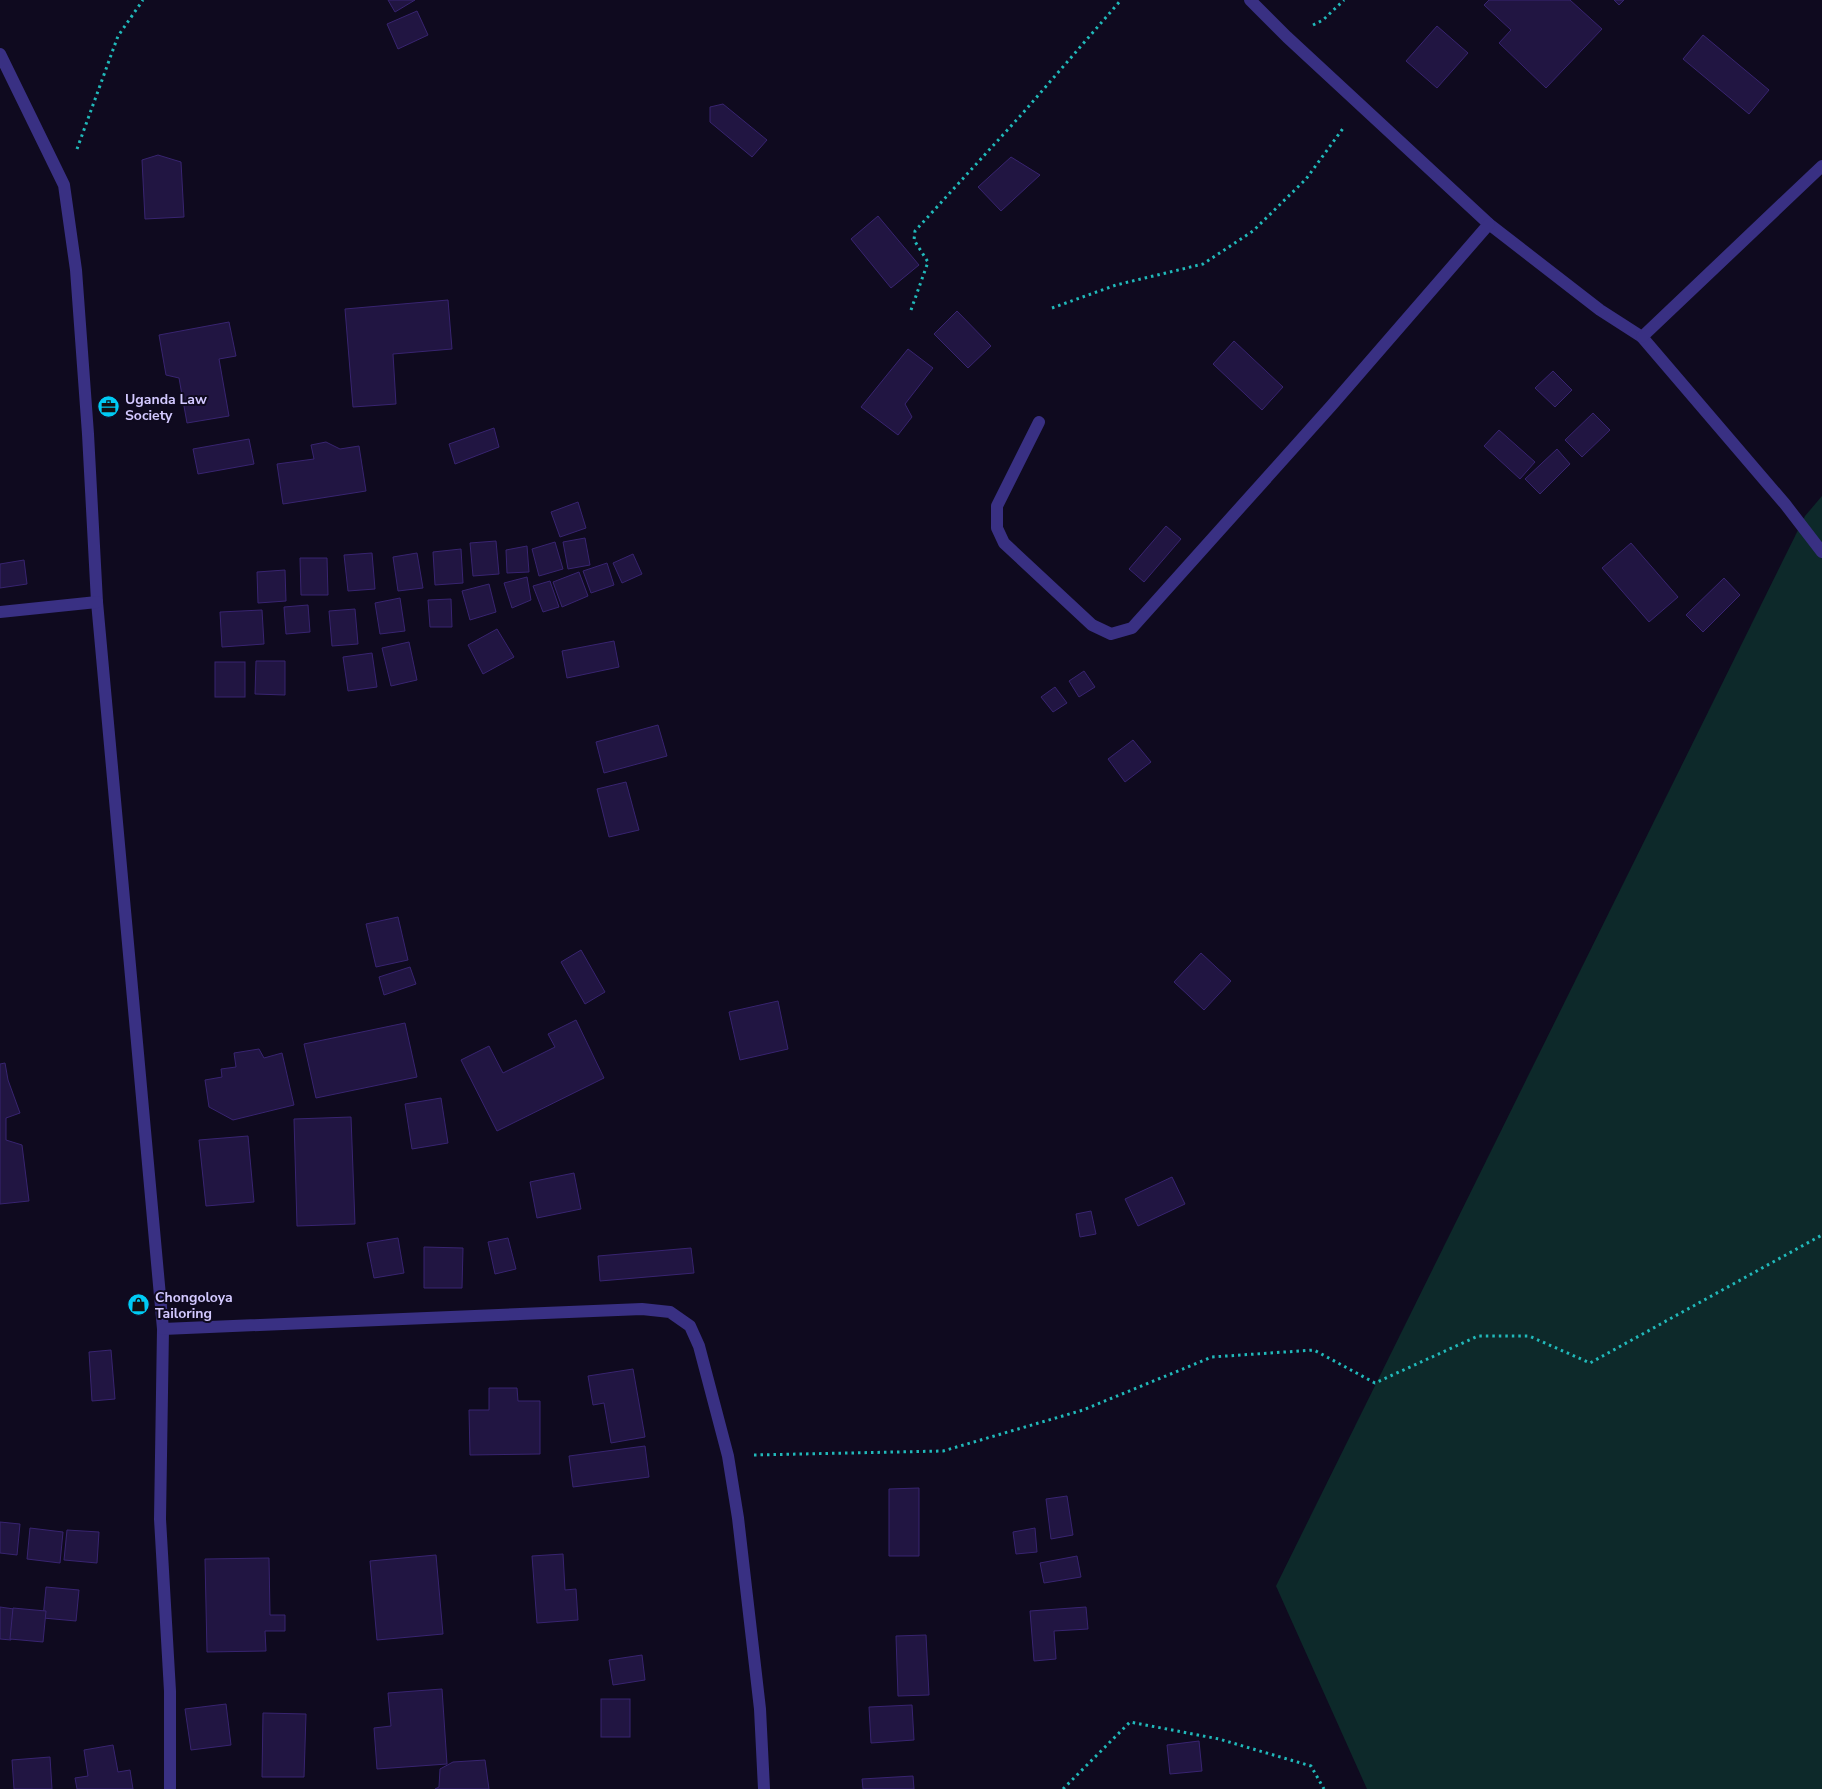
<svg xmlns="http://www.w3.org/2000/svg" width="1822" height="1789" font-family="'Nunito Sans',sans-serif">
	<style>
		.green { fill: #0d292a }
		.building { fill: #211542; stroke: #382470 }
		.lines { fill: none; stroke-linecap: round; stroke-linejoin: round }
		.path { stroke: #21b9ba; stroke-width: 3; stroke-dasharray: 2.5 4; stroke-linecap: butt }
		.street { stroke: #393083; stroke-width: 12 }
		.labels { text-anchor: middle; dominant-baseline: central; stroke-width: 4; stroke-linejoin: round; paint-order: stroke }
		.poi-label { font-size: 14px; font-weight: bold; fill: #d3c9ff; stroke: #0f0a1f; text-anchor: start }
	</style>
	<rect width="100%" height="100%" fill="#0f0a1f"/>
	<path class="green" d="M1822 496V1789H1367L1276 1586 1805 516Z"/>
	<g class="building">
		<path d="M388 0H415L395 12Z"/>
		<path d="M1489 0H1570L1602 29 1546 88 1499 43 1511 30 1484 5Z"/>
		<path d="M1614 0H1624L1619 5Z"/>
		<path d="M417 11 428 35 398 49 387 24Z"/>
		<path d="M1437 26 1468 53 1437 88 1406 61Z"/>
		<path d="M1703 35 1769 90 1749 114 1683 59Z"/>
		<path d="M723 104 767 140 752 157 710 122V107Z"/>
		<path d="M158 155 181 162 184 217 145 219 142 160Z"/>
		<path d="M1011 157 1040 175 1001 211 978 187Z"/>
		<path d="M878 216 919 265 891 288 851 239Z"/>
		<path d="M448 300 452 349 393 354 396 404 353 407 345 309Z"/>
		<path d="M957 311 991 346 968 368 934 334Z"/>
		<path d="M229 322 236 356 219 359 229 416 187 423 179 378 166 375 159 335Z"/>
		<path d="M1234 341 1283 387 1262 410 1213 364Z"/>
		<path d="M908 349 933 368 905 404 912 417 898 435 861 407Z"/>
		<path d="M1553 371 1572 390 1555 407 1535 388Z"/>
		<path d="M1593 413 1610 430 1582 457 1565 440Z"/>
		<path d="M494 428 499 447 455 464 449 444Z"/>
		<path d="M1499 430 1535 462 1520 479 1484 446Z"/>
		<path d="M249 439 254 464 198 474 193 449Z"/>
		<path d="M326 442 340 449 359 446 366 491 283 504 277 464 314 459 311 445Z"/>
		<path d="M1557 449 1570 464 1540 494 1525 479Z"/>
		<path d="M578 502 586 528 560 537 551 512Z"/>
		<path d="M1166 526 1181 539 1144 582 1129 569Z"/>
		<path d="M585 538 590 565 568 569 563 542Z"/>
		<path d="M496 541 499 574 473 576 470 543Z"/>
		<path d="M555 542 563 569 539 576 532 549Z"/>
		<path d="M1631 543 1678 597 1649 622 1602 568Z"/>
		<path d="M527 546 529 572 507 573 506 550Z"/>
		<path d="M461 549 463 583 435 585 433 552Z"/>
		<path d="M372 553 375 589 348 591 344 555Z"/>
		<path d="M417 553 423 588 398 591 393 557Z"/>
		<path d="M633 554 642 574 622 583 613 563Z"/>
		<path d="M300 558H327L328 595H301Z"/>
		<path d="M24 560 27 584 0 588V564Z"/>
		<path d="M607 563 614 585 591 593 583 571Z"/>
		<path d="M285 570 286 601 258 603 257 572Z"/>
		<path d="M579 572 588 596 562 607 553 582Z"/>
		<path d="M527 577 531 600 512 608 504 583Z"/>
		<path d="M1724 578 1740 595 1703 632 1686 615Z"/>
		<path d="M550 581 559 607 543 612 533 586Z"/>
		<path d="M489 584 496 612 470 620 462 591Z"/>
		<path d="M400 598 405 631 380 634 375 603Z"/>
		<path d="M451 599 452 627H430L428 600Z"/>
		<path d="M308 605 310 632 286 634 284 607Z"/>
		<path d="M355 609 358 644 332 646 329 611Z"/>
		<path d="M262 610 264 644 222 647 220 612Z"/>
		<path d="M497 629 514 657 483 674 468 645Z"/>
		<path d="M614 641 619 667 567 678 562 651Z"/>
		<path d="M409 642 417 680 391 686 382 648Z"/>
		<path d="M372 653 377 687 348 691 343 657Z"/>
		<path d="M256 661H285V695L255 694Z"/>
		<rect x="215" y="662" width="30" height="35"/>
		<path d="M1084 671 1095 687 1079 697 1069 681Z"/>
		<path d="M1055 687 1067 703 1053 712 1041 697Z"/>
		<path d="M658 725 667 756 604 773 596 742Z"/>
		<path d="M1133 740 1151 762 1125 782 1108 759Z"/>
		<path d="M626 782 639 830 609 837 597 789Z"/>
		<path d="M398 917 408 960 376 967 366 924Z"/>
		<path d="M581 950 605 992 585 1004 561 962Z"/>
		<path d="M1201 953 1231 981 1204 1010 1174 982Z"/>
		<path d="M410 967 416 984 384 995 379 977Z"/>
		<path d="M778 1001 788 1049 740 1060 729 1012Z"/>
		<path d="M576 1020 604 1078 497 1131 461 1060 489 1046 503 1073 555 1047 548 1034Z"/>
		<path d="M405 1023 417 1077 316 1098 304 1044Z"/>
		<path d="M259 1049 264 1058 282 1053 294 1105 233 1120 209 1107 205 1080 222 1077 221 1069 236 1067 234 1053Z"/>
		<path d="M5 1063 8 1080 20 1113 6 1118V1140L22 1145 29 1201 0 1204V1064Z"/>
		<path d="M441 1098 448 1143 412 1149 405 1104Z"/>
		<path d="M351 1117 355 1224 297 1226 294 1119Z"/>
		<path d="M248 1136 254 1202 206 1206 199 1140Z"/>
		<path d="M574 1173 581 1209 537 1218 530 1182Z"/>
		<path d="M1172 1177 1185 1204 1138 1226 1125 1199Z"/>
		<path d="M1091 1211 1096 1234 1080 1237 1076 1214Z"/>
		<path d="M398 1238 404 1273 374 1278 367 1243Z"/>
		<path d="M508 1238 516 1269 495 1274 488 1242Z"/>
		<path d="M424 1247 463 1248 462 1288H424Z"/>
		<path d="M691 1248 694 1273 600 1281 598 1256Z"/>
		<path d="M111 1350 115 1399 92 1401 89 1352Z"/>
		<path d="M633 1369 645 1437 611 1443 604 1403 593 1405 588 1376Z"/>
		<path d="M489 1388H517L518 1401H540V1454L470 1455 469 1410H489Z"/>
		<path d="M645 1446 649 1477 573 1487 569 1456Z"/>
		<path d="M919 1488V1556H889V1489Z"/>
		<path d="M1067 1496 1073 1535 1051 1539 1046 1499Z"/>
		<path d="M0 1522 20 1524 17 1555 0 1553Z"/>
		<path d="M30 1528 63 1532 60 1563 27 1559Z"/>
		<path d="M1035 1528 1037 1552 1016 1554 1013 1532Z"/>
		<path d="M67 1530 99 1532 97 1563 64 1560Z"/>
		<path d="M563 1554 565 1590 576 1589 578 1620 537 1623 532 1556Z"/>
		<path d="M436 1555 443 1634 377 1640 370 1561Z"/>
		<path d="M1077 1556 1081 1577 1044 1583 1040 1563Z"/>
		<path d="M269 1558 270 1615H285V1631H265L266 1651 207 1652 205 1559Z"/>
		<path d="M46 1587 79 1590 76 1621 43 1618Z"/>
		<path d="M0 1607 14 1609 11 1640 0 1639Z"/>
		<path d="M1086 1607 1088 1629 1054 1631 1056 1659 1034 1661 1030 1611Z"/>
		<path d="M13 1608 46 1611 43 1642 10 1639Z"/>
		<path d="M926 1635 929 1695 898 1696 896 1636Z"/>
		<path d="M642 1655 645 1680 613 1685 609 1660Z"/>
		<path d="M442 1689 447 1764 377 1769 374 1728 391 1726 388 1693Z"/>
		<rect x="601" y="1699" width="29" height="38"/>
		<path d="M226 1704 231 1745 191 1750 185 1709Z"/>
		<path d="M912 1705 914 1740 871 1743 869 1707Z"/>
		<path d="M263 1713 306 1714 304 1777H262Z"/>
		<path d="M1199 1741 1202 1771 1170 1774 1167 1745Z"/>
		<path d="M113 1745 118 1772 130 1770 133 1789H77L75 1778 88 1776 84 1750Z"/>
		<path d="M50 1757 52 1789H14L12 1760Z"/>
		<path d="M485 1760 489 1789H435L439 1787 440 1769 453 1762Z"/>
		<path d="M913 1776 914 1789H863L862 1779Z"/>
	</g>
	<g class="lines">
		<g class="path">
			<path d="M1313 25 1323 20 1344 0"/>
			<path d="M77 149 118 36 143 0"/>
			<path d="M1052 308 1116 285 1203 264 1253 231 1306 179 1344 127"/>
			<path d="M911 310 928 262 914 240 915 231 1022 114 1121 0"/>
			<path d="M754 1455 943 1451 1083 1410 1212 1357 1314 1350 1375 1383 1478 1336H1529L1590 1363 1822 1235"/>
			<path d="M1063 1789 1130 1722 1219 1739 1311 1766 1324 1789"/>
		</g>
		<g class="street">
			<path d="M1250 0 1287 37 1489 224 1600 310 1642 337 1785 504 1822 552"/>
			<path d="M0 54 64 185 76 270 88 434 97 602 163 1329 160 1519 170 1691V1789"/>
			<path d="M1642 337 1822 166"/>
			<path d="M1039 422 997 506V528L1004 543 1092 625 1111 634 1132 628 1332 405 1489 224"/>
			<path d="M0 612 97 602"/>
			<path d="M163 1329 642 1309 670 1312 690 1326 699 1346 728 1456 738 1518 760 1709 764 1789"/>
		</g>
	</g>
	<defs>
		<symbol id="office-disc" viewBox="-11 -11 22 22"><circle r="9.5" fill="#00cbf4" stroke="#0f0a1f"/><path d="M-6-3h4V-5.5h4V-3h4V5H-6ZM-1-4.5V-3h2v-1.5ZM-6 0V1H6V0Z" fill="#111"/></symbol>
		<symbol id="shop-disc" viewBox="-11 -11 22 22"><circle r="9.5" fill="#00cbf4" stroke="#0f0a1f"/><path d="M-5-2.5h2.3a2.7 3.5 0 0 1 5.4 0H5L5.5 6h-11ZM-1.5-2.5h3a1.5 2.3 0 0 0-3 0Z" fill="#111"/></symbol>
	</defs>
	<g fill-rule="evenodd">
		<use href="#office-disc" x="96" y="394" width="25" height="25"/>
		<use href="#shop-disc" x="126" y="1292" width="25" height="25"/>
	</g>
	<g class="labels">
		<g class="poi-label">
			<text x="125" y="399">Uganda Law<tspan x="125" dy="16">Society</tspan></text>
			<text x="155" y="1297">Chongoloya<tspan x="155" dy="16">Tailoring</tspan></text>
		</g>
	</g>
</svg>
